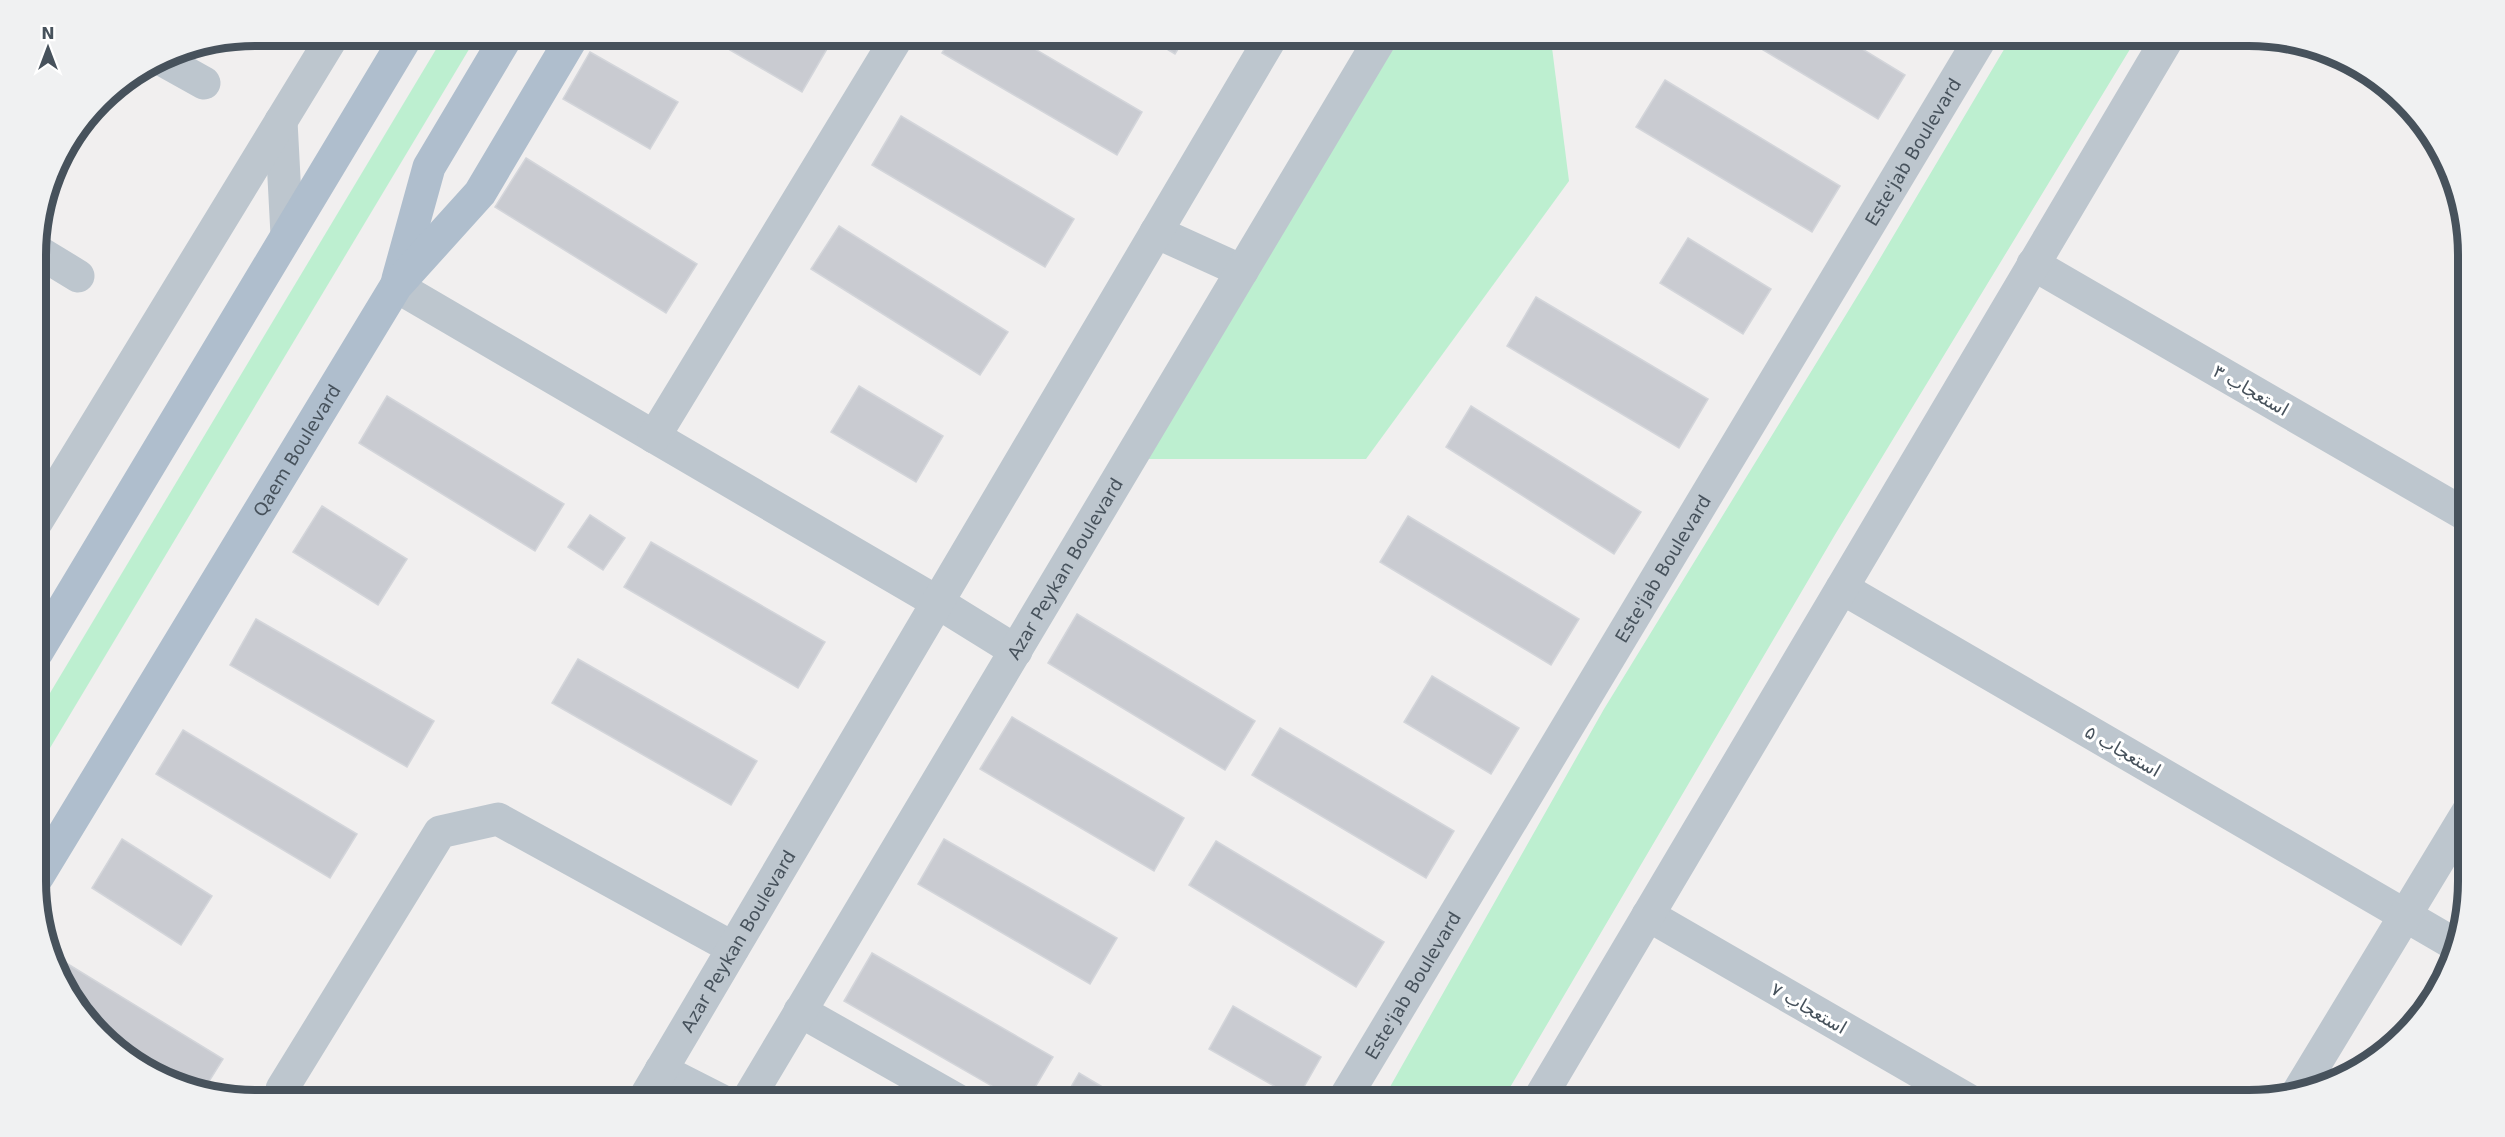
<svg xmlns="http://www.w3.org/2000/svg" width="2505" height="1137" font-family="'DejaVu Sans','Noto Sans Arabic',sans-serif">
	<style>
		.green { fill: #bdefd0 }
		.building { fill: #c9cbd1; stroke: #d3d5da; stroke-width: 1.5 }
		.lines { fill: none; stroke-linecap: round; stroke-linejoin: round }
		.minor { stroke: #bdc6ce; stroke-width: 33 }
		.major { stroke: #afbecd; stroke-width: 33 }
		.labels { text-anchor: middle; dominant-baseline: central; stroke-width: 6; stroke-linejoin: round; paint-order: stroke }
		.street-label { font-size: 18px; fill: #47525c; stroke: #fff }
		.rim { fill: none; stroke: #47525c; stroke-width: 8 }
	</style>
	<rect width="100%" height="100%" fill="#f1efef"/>
	<g class="green">
		<path d="M444 36H477L38 768V713Z"/>
		<path d="M1379 36H1545L1551 40 1569 181 1366 459H1134Z"/>
		<path d="M2012 36H2138L1836 533 1502 1101H1382L1604 709 1866 282Z"/>
	</g>
	<g class="building">
		<path d="M706 36H822L831 42 802 92Z"/>
		<path d="M952 36H1013L1142 112 1117 155 942 53Z"/>
		<path d="M1145 36H1186L1175 54Z"/>
		<path d="M1740 36H1841L1905 75 1878 119Z"/>
		<path d="M590 52 678 102 650 149 563 99Z"/>
		<path d="M1665 80 1840 186 1812 232 1636 127Z"/>
		<path d="M901 116 1074 219 1045 267 872 165Z"/>
		<path d="M526 158 697 264 666 313 495 207Z"/>
		<path d="M839 226 1008 332 980 375 811 269Z"/>
		<path d="M1688 238 1771 289 1743 334 1660 283Z"/>
		<path d="M1536 297 1708 399 1679 448 1507 346Z"/>
		<path d="M859 386 943 436 916 482 831 432Z"/>
		<path d="M387 396 564 504 535 551 359 443Z"/>
		<path d="M1471 406 1641 512 1614 554 1446 447Z"/>
		<path d="M322 506 407 559 378 605 293 552Z"/>
		<path d="M590 515 625 538 603 570 568 547Z"/>
		<path d="M1408 516 1579 619 1551 665 1380 562Z"/>
		<path d="M651 542 825 642 798 688 624 587Z"/>
		<path d="M1077 614 1255 721 1225 770 1048 663Z"/>
		<path d="M256 619 434 721 407 767 230 665Z"/>
		<path d="M578 659 757 761 731 805 552 703Z"/>
		<path d="M1432 676 1519 728 1491 774 1404 722Z"/>
		<path d="M1012 717 1184 818 1154 871 980 769Z"/>
		<path d="M1280 728 1454 831 1426 878 1252 775Z"/>
		<path d="M183 730 357 834 330 878 156 774Z"/>
		<path d="M122 839 212 896 181 945 92 888Z"/>
		<path d="M944 839 1117 938 1090 984 918 884Z"/>
		<path d="M1216 841 1384 942 1356 987 1189 885Z"/>
		<path d="M872 953 1053 1057 1027 1101H1018L844 1001Z"/>
		<path d="M58 958 223 1059 203 1091 171 1084 81 1015Z"/>
		<path d="M1233 1006 1321 1057 1297 1099 1209 1049Z"/>
		<path d="M1079 1073 1126 1101H1063Z"/>
	</g>
	<g class="lines">
		<g class="minor">
			<path d="M161 59 204 83"/>
			<path d="M281 121 287 235"/>
			<path d="M1156 232 1242 271"/>
			<path d="M37 251 78 276"/>
			<path d="M2033 264 2468 516"/>
			<path d="M396 286 937 602 1016 651"/>
			<path d="M654 437 898 36"/>
			<path d="M37 521 333 36"/>
			<path d="M1842 588 2456 945"/>
			<path d="M1648 915 1970 1101"/>
			<path d="M800 1011 959 1101"/>
			<path d="M661 1070 722 1101"/>
			<path d="M2297 1094 2469 810"/>
			<path d="M283 1101 282 1089 440 832 498 819 733 948"/>
			<path id="s1" d="M643 1101 1272 36"/>
			<path id="s2" d="M747 1101 1382 36"/>
			<path id="s3" d="M1343 1101 1982 36"/>
			<path d="M1538 1101 2169 36"/>
		</g>
		<g class="major">
			<path d="M398 279 429 167 507 36"/>
			<path d="M37 652 407 36"/>
			<path id="s4" d="M38 876 396 286 480 193 573 36"/>
		</g>
	</g>
	<g class="labels">
		<g class="street-label">
			<text stroke="none"><textPath href="#s3" startOffset="1107">Este'jab Boulevard</textPath></text>
			<text transform="translate(2251 390) rotate(30)">استعجاب ۳</text>
			<text stroke="none"><textPath href="#s4" startOffset="498">Qaem Boulevard</textPath></text>
			<text stroke="none"><textPath href="#s3" startOffset="621">Este'jab Boulevard</textPath></text>
			<text stroke="none"><textPath href="#s2" startOffset="620">Azar Peykan Boulevard</textPath></text>
			<text transform="translate(2123 751) rotate(30)">استعجاب ۵</text>
			<text stroke="none"><textPath href="#s1" startOffset="186">Azar Peykan Boulevard</textPath></text>
			<text stroke="none"><textPath href="#s3" startOffset="135">Este'jab Boulevard</textPath></text>
			<text transform="translate(1809 1008) rotate(30)">استعجاب ۷</text>
		</g>
	</g>
	<path d="M0 0H2505V1137H0ZM255 46H2249A209 209 0 0 1 2458 255V881A209 209 0 0 1 2249 1090H255A209 209 0 0 1 46 881V255A209 209 0 0 1 255 46Z" fill="#f0f1f2" fill-rule="evenodd"/>
	<path class="rim" d="M255 46H2249A209 209 0 0 1 2458 255V881A209 209 0 0 1 2249 1090H255A209 209 0 0 1 46 881V255A209 209 0 0 1 255 46Z"/>
	<g transform="translate(48 48)" stroke="#ffffff" stroke-width="4.5" paint-order="stroke">
	<path d="M0-4.5L10 22L0 15L-10 22Z" fill="#47525c"/>
	<text y="-9" font-size="16" font-weight="bold" text-anchor="middle" fill="#47525c">N</text>
	</g>
</svg>
